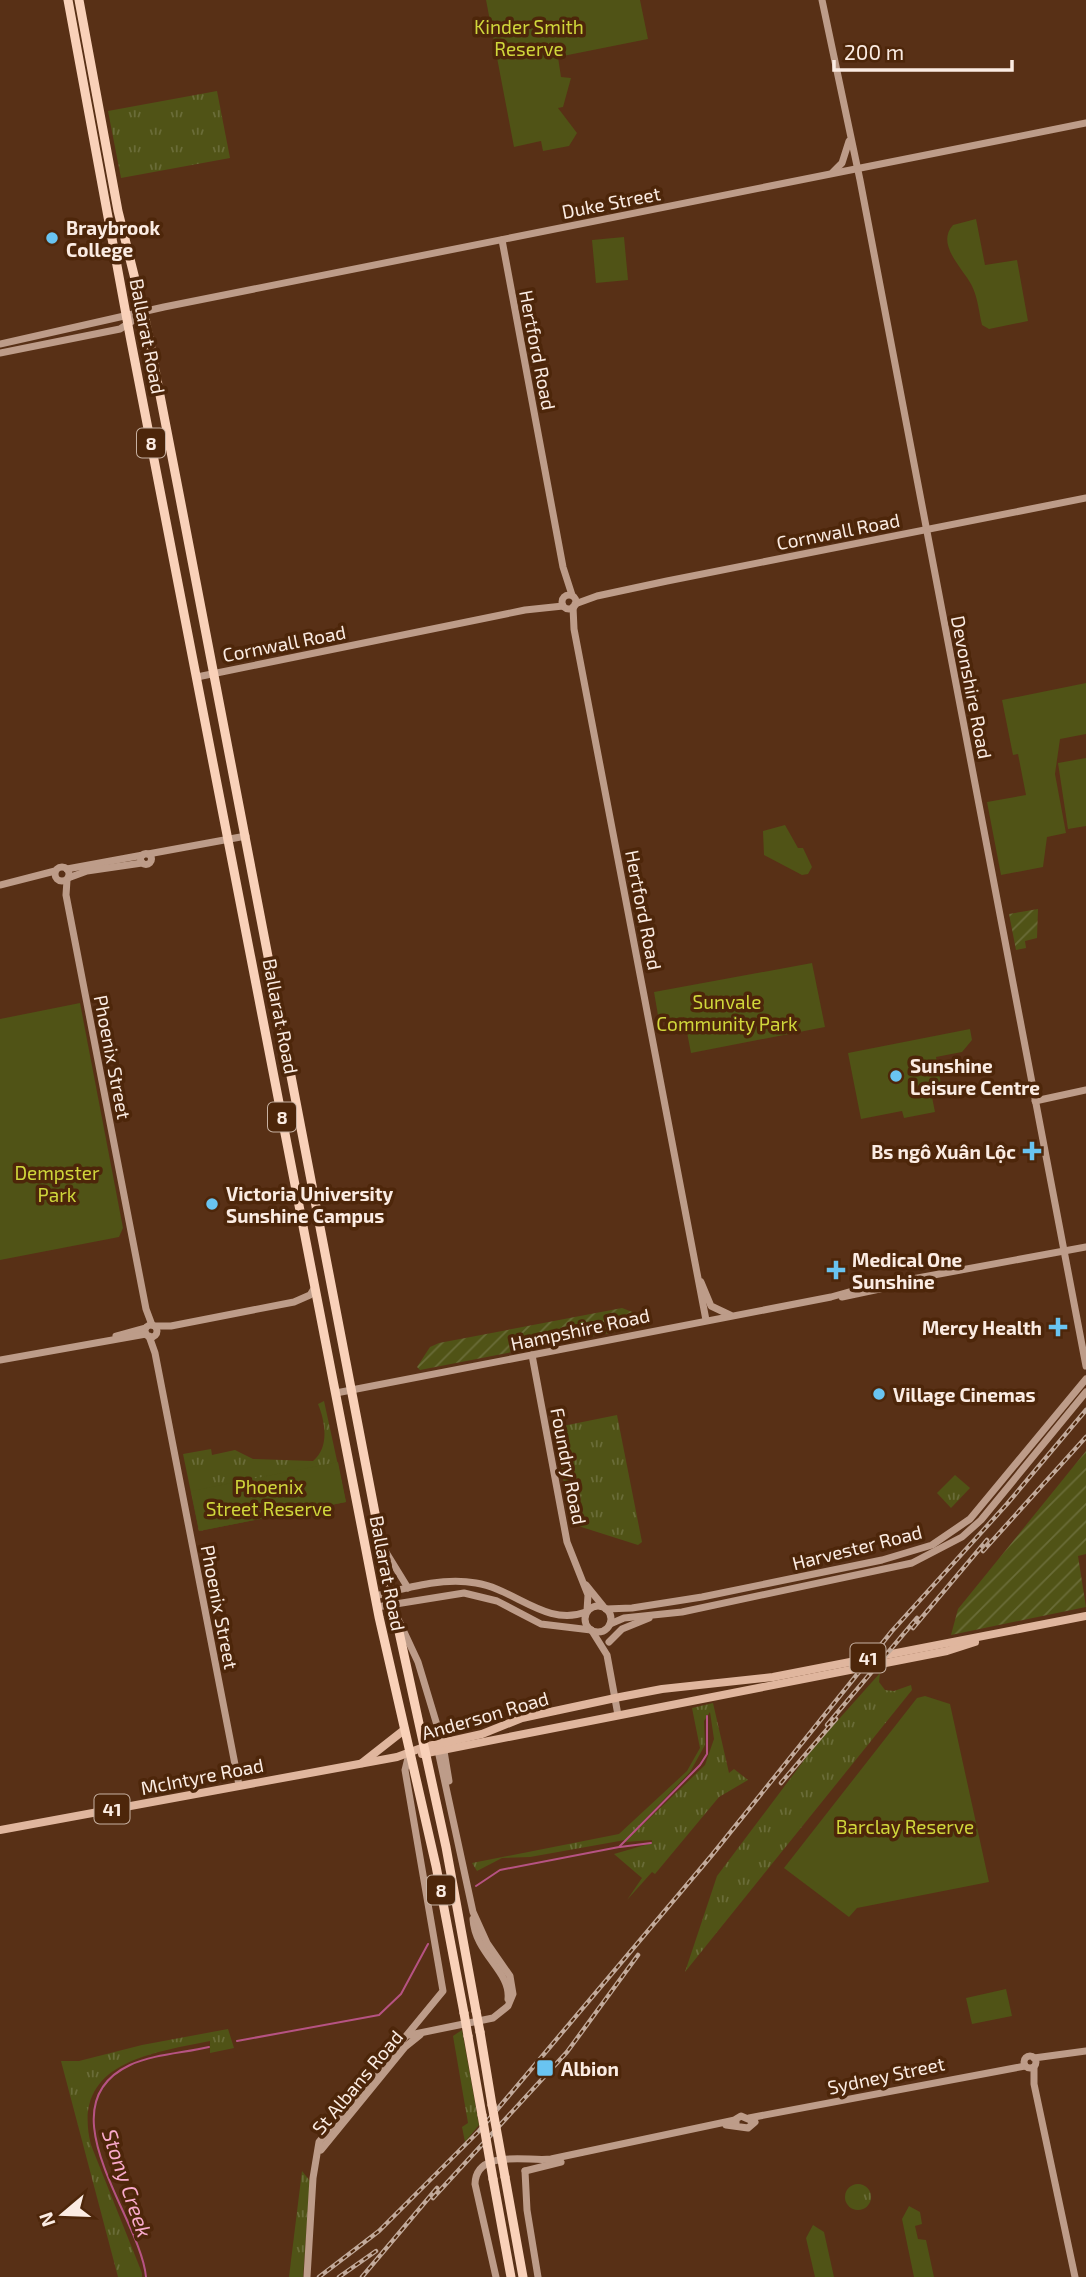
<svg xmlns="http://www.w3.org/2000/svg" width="1086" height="2277" font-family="'Exo 2',sans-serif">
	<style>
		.grass { fill: url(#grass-tufts) }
		.park { fill: #505316 }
		.garden { fill: url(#garden-furrows) }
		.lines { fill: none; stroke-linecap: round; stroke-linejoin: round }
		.stream { stroke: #b65383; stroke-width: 2 }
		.secondary { stroke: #bd9c89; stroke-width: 7 }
		.primary { stroke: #e0b69e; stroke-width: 8 }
		.highway { stroke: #f9d1b9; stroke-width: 9 }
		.rail-casing { stroke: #c2aa9b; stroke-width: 4.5 }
		.rail { stroke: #4d260a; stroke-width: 2; stroke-dasharray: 5; stroke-linecap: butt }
		.highway-bridge { stroke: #f9d1b9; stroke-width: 9 }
		.poi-dot { fill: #69c4f1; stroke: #4d260a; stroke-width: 2.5 }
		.labels { text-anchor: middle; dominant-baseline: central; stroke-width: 7; stroke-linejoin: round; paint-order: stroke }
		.shield { fill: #4d260a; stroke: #c7b1a2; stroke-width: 2 }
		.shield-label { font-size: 18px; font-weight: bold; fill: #fbece3 }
		.park-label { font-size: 19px; fill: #d0d73b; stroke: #4d260a }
		.street-label { font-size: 19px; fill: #fbece3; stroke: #4d260a }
		.poi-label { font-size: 19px; font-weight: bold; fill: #fbece3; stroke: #4d260a; text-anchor: start }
		.water-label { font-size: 21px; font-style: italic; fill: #f9aacc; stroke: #4d260a }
	</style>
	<defs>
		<pattern id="grass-tufts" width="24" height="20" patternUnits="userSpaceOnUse" patternTransform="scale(1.75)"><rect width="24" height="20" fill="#505316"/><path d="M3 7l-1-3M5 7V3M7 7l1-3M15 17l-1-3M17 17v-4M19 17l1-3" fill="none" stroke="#6a6c38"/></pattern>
		<pattern id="garden-furrows" width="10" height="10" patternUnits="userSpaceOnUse" patternTransform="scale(1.75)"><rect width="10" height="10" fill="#505316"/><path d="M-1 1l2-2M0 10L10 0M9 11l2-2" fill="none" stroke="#6a6c38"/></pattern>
	</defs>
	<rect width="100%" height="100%" fill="#583016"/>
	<g class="grass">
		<path d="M217 91 230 158 121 178 108 111Z"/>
		<path d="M324 1401 346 1502 199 1531 183 1454 211 1449 212 1455 235 1450 253 1459 313 1461C330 1447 325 1421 318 1404Z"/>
		<path d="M617 1415 642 1542 638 1545 572 1524 553 1428Z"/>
		<path d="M955 1475 970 1488 951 1508 937 1493Z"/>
		<path d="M880 1673 879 1682 885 1690 894 1691 911 1685 912 1690 685 1972 717 1876 814 1747Z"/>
		<path d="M713 1703 729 1773 734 1769 748 1780 719 1797 655 1874 652 1872 627 1900 642 1878 614 1854 652 1843V1840L625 1842 705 1765 714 1739 710 1712 704 1721 705 1745 690 1772 625 1840 530 1857 502 1858 477 1871 472 1863 619 1834 687 1771 700 1748 692 1708Z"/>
		<path d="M228 2029 234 2048 210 2053V2041C152 2053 70 2062 91 2145L142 2273V2277H118L61 2061H79L142 2045Z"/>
		<path d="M462 2030 479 2125 465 2142 462 2127 468 2123 453 2036Z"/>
		<path d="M302 2171 310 2181 303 2277H289Z"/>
		<circle cx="858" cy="2197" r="13"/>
	</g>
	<g class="park">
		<path d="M486 0H640L648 39 558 57 561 77 571 78 563 107 558 108 577 133 569 146 543 151 541 141 514 147Z"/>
		<path d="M976 219 985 265 1017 260 1028 321 989 329 982 325C979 313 978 298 972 286 964 269 935 245 953 225Z"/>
		<path d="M624 237 628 280 596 283 592 240Z"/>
		<path d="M1086 683V734L1060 739 1055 774 1066 833 1047 837 1043 867 1001 875 987 802 1026 795 1018 754 1013 755 1002 700Z"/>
		<path d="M1086 758V826L1068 829 1058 763Z"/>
		<path d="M785 825 798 848H803L812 867 808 874 802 875 764 855 763 831Z"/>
		<path d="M812 963 825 1027 691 1053 684 1017 659 1021 654 992Z"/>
		<path d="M80 1003 123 1228 119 1237 0 1260V1019Z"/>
		<path d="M970 1029 972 1040 962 1052 936 1057 943 1094 932 1097 935 1112 904 1118 902 1111 861 1119 848 1053Z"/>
		<path d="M338 1462 346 1502 199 1531 191 1491Z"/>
		<path d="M925 1696 950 1704 989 1882 857 1908 849 1917 784 1868 917 1698Z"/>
		<path d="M1006 1989 1012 2016 972 2024 966 1998Z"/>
		<path d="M909 2206 920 2212 922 2224 915 2226 918 2239 926 2240 934 2277H914L902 2219Z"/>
		<path d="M813 2225 824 2232 834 2277H815L806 2238Z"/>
	</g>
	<g class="garden">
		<path d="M1038 909 1037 938 1025 941 1026 948 1016 950 1009 914Z"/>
		<path d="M622 1308 648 1318 651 1325 420 1370 417 1367 430 1347 439 1343Z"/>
		<path d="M1086 1451V1554L1078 1556 1086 1607 951 1635 958 1609Z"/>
	</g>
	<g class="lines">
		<g class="stream">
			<path d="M620 1847 651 1843"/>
			<path d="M476 1886 500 1870 619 1847 700 1765 707 1754V1716"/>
			<path d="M237 2041 379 2015 401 1994 428 1944"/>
			<path d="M146 2277C141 2218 42 2106 130 2065 154 2054 184 2053 209 2047"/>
		</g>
		<g class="secondary">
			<path d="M822 0 860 180 1086 1366"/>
			<path d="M833 172 842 163 849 141"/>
			<path d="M502 240 563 567 572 595"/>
			<path d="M0 344 164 307 1086 123"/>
			<path d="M0 353 120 329 143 314"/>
			<circle cx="569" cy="602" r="7"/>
			<path d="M575 604 597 596 667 581 1086 498"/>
			<path d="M573 607 574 629 706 1320"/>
			<path d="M197 677 525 610 563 606"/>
			<circle cx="146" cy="859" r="5.5"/>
			<path d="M148 854 246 836"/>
			<circle cx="62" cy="874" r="7"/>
			<path d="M67 869 143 855"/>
			<path d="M68 878 87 871 142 863"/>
			<path d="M67 880 66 895 146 1309 152 1325"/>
			<path d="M0 885 55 871"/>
			<path d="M1035 1101 1086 1090"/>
			<path d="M701 1282 711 1306 730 1315"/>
			<path d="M842 1297 889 1287"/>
			<circle cx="151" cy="1331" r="6"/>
			<path d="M155 1326H171L294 1302 310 1295 315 1287"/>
			<path d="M116 1336 145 1328"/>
			<path d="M149 1336 155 1353 239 1785"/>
			<path d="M532 1355 567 1542 588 1595 587 1611"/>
			<path d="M0 1360 146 1334"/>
			<path d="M336 1393 831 1297 863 1288 1086 1247"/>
			<path d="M384 1549 408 1588"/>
			<path d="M586 1585 603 1606"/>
			<path d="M375 1596C407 1588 442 1577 476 1583 515 1589 546 1627 586 1612"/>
			<circle cx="598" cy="1619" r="13"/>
			<path d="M377 1607 464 1593 497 1601 541 1624 591 1630"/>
			<path d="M606 1609 632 1608 702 1597 882 1560 932 1545 970 1519 1086 1379"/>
			<path d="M398 1619 418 1662 443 1745 449 1781"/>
			<path d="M610 1624 624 1618 682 1612 912 1563 962 1537 981 1520 1086 1392"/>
			<path d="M592 1631 607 1655 618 1715"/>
			<path d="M609 1642 622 1629 649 1618"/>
			<path d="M473 1919C475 1954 511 1971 508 1999"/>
			<path d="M410 2035 493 2018 508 2006 513 1994 510 1976 487 1943 473 1912 437 1746"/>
			<circle cx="1030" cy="2062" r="6"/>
			<path d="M1034 2058 1086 2051"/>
			<path d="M1034 2067V2084L1075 2277"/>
			<path d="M749 2118 1025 2066"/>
			<path d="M726 2125 748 2128 755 2122 741 2116 736 2119V2125"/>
			<path d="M321 2150 405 2047 420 2035"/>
			<path d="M525 2171 527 2210 538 2277"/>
			<path d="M525 2171 561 2162"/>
			<path d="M307 2277 313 2178 319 2142 443 1991 405 1770 409 1754"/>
			<path d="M496 2277 475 2184C476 2148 528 2162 551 2159L735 2120"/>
		</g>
		<g class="primary">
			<path d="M422 1754 947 1651 975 1642"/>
			<path d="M362 1763 404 1730"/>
			<path d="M0 1830 397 1757 424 1747 482 1734 522 1718 620 1697 662 1689 773 1677 1086 1616"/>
		</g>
		<g class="highway">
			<path d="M68 0 130 336 379 1617 436 1866 464 2013"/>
			<path d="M79 0 118 211 146 323 178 488 389 1586 446 1847 476 2011"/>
			<path d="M480 2032 492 2105"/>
			<path d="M468 2036 482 2115"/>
			<path d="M505 2177 523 2277"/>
			<path d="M493 2179 511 2277"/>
		</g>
		<defs>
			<g id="rail">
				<path d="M983 1551 1086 1437"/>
				<path d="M913 1628 987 1540"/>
				<path d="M827 1725 917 1618"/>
				<path d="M781 1783 836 1719"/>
				<path d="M433 2198 567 2052 638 1955"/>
				<path d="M319 2277 379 2231 479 2131 712 1855 892 1631 1007 1504 1086 1410"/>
				<path d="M339 2277 376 2251"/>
				<path d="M362 2277 437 2188"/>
			</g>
		</defs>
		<use href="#rail" class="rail-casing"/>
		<use href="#rail" class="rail"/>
		<g class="highway-bridge">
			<path d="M476 2011 480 2032"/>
			<path d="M464 2013 468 2036"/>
			<path d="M492 2105 505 2177"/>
			<path d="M482 2115 493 2179"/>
		</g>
	</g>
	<g class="poi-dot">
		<circle cx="52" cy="238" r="7"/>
		<circle cx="896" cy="1076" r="7"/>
		<path d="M1028.5 1140.5h7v7h7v7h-7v7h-7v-7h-7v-7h7z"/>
		<circle cx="212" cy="1204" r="7"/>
		<path d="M832.5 1259.5h7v7h7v7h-7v7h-7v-7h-7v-7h7z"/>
		<path d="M1054.5 1316.5h7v7h7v7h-7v7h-7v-7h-7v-7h7z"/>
		<circle cx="879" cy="1394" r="7"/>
		<rect x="536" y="2059" width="18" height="18" rx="3.5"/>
	</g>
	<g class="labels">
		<g class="shield">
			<rect x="137" y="428.5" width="28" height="29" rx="5"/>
			<rect x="268" y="1102.5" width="28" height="29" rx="5"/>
			<rect x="850.5" y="1643.5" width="35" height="29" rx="5"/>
			<rect x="94.5" y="1794.5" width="35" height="29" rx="5"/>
			<rect x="427" y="1875.5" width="28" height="29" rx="5"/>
		</g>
		<g class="shield-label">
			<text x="151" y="443">8</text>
			<text x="282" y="1117">8</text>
			<text x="868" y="1658">41</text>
			<text x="112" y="1809">41</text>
			<text x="441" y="1890">8</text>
		</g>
		<g class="park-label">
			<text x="529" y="26">Kinder Smith<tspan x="529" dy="22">Reserve</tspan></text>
			<text x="727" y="1001">Sunvale<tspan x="727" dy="22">Community Park</tspan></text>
			<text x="57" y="1172">Dempster<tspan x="57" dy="22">Park</tspan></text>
			<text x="269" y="1486">Phoenix<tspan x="269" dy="22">Street Reserve</tspan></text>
			<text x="905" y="1826">Barclay Reserve</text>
		</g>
		<g class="street-label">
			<text transform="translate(611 202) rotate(-11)">Duke Street</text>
			<text transform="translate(148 336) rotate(79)">Ballarat Road</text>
			<text transform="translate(538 350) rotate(79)">Hertford Road</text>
			<text transform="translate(838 531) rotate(-11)">Cornwall Road</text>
			<text transform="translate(284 643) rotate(-11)">Cornwall Road</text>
			<text transform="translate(972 687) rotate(79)">Devonshire Road</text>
			<text transform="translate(644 910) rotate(79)">Hertford Road</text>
			<text transform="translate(281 1016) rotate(79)">Ballarat Road</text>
			<text transform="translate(113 1057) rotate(79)">Phoenix Street</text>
			<text transform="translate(580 1329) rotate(-12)">Hampshire Road</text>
			<text transform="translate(569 1466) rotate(79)">Foundry Road</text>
			<text transform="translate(857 1547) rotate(-14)">Harvester Road</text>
			<text transform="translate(388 1573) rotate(79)">Ballarat Road</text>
			<text transform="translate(220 1607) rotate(79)">Phoenix Street</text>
			<text transform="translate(485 1715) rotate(-16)">Anderson Road</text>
			<text transform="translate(202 1776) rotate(-11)">McIntyre Road</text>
			<text transform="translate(886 2075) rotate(-12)">Sydney Street</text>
			<text transform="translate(357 2082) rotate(-50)">St Albans Road</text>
		</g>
		<g class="poi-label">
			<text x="66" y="227">Braybrook<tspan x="66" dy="22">College</tspan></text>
			<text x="910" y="1065">Sunshine<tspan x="910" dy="22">Leisure Centre</tspan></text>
			<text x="1016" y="1151" text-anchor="end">Bs ngô Xuân Lộc</text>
			<text x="226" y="1193">Victoria University<tspan x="226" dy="22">Sunshine Campus</tspan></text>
			<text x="852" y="1259">Medical One<tspan x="852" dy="22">Sunshine</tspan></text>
			<text x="1042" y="1327" text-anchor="end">Mercy Health</text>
			<text x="893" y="1394">Village Cinemas</text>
			<text x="561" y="2068">Albion</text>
		</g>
		<g class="water-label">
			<text transform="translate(128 2183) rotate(71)">Stony Creek</text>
		</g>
	</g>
	<g transform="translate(63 2214) rotate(251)" stroke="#4d260a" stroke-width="5" paint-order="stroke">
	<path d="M0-5L12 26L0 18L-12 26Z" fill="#fbece3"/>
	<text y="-10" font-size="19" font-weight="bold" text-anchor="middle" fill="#fbece3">N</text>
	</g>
	<path d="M834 60v10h178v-10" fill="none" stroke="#fbece3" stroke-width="3.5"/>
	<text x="844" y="60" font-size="21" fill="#fbece3" stroke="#4d260a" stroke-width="5" paint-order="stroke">200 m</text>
</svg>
